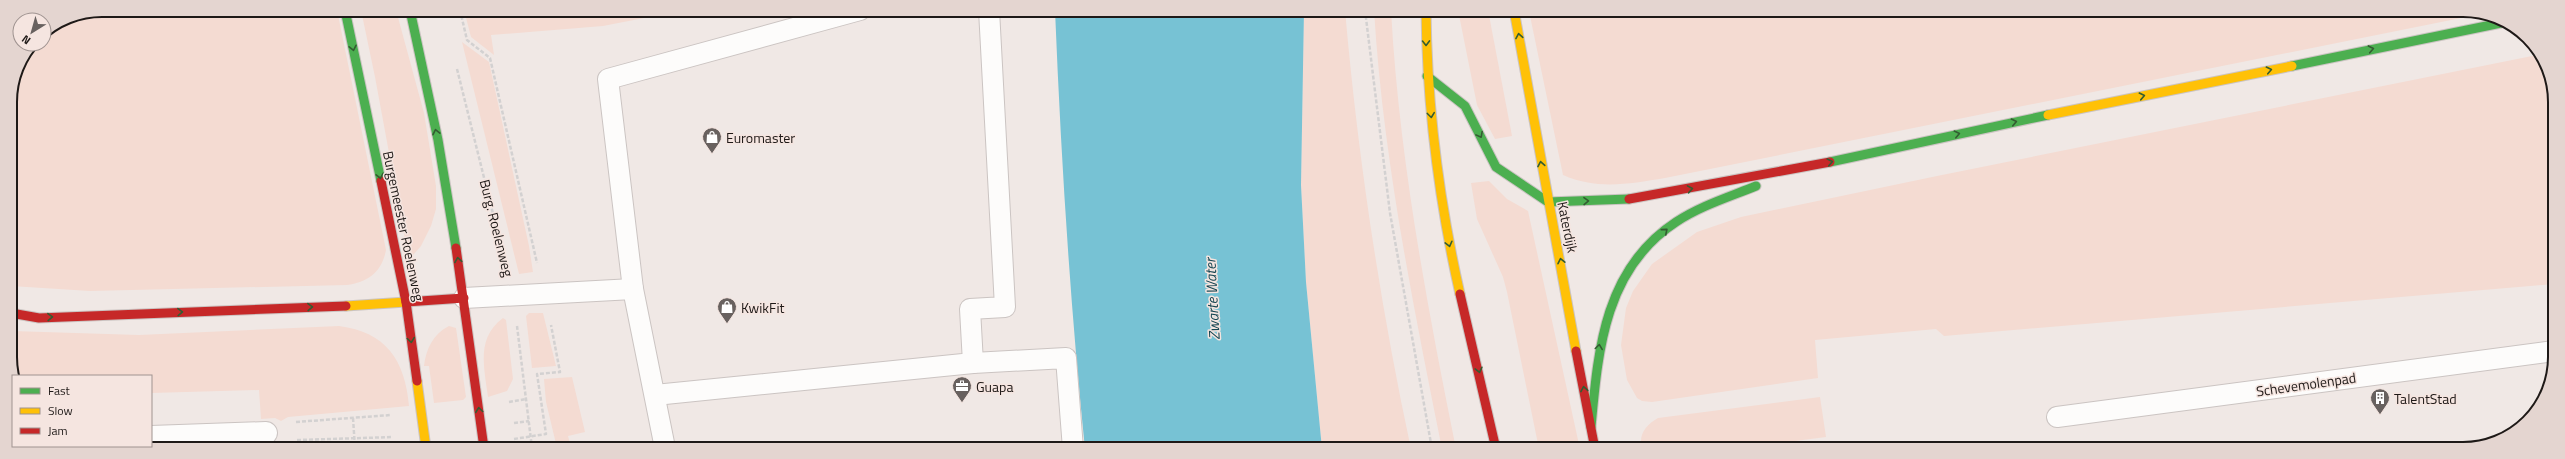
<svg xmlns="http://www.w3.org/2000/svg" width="2565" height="459" font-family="'Titillium Web',sans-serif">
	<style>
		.green { fill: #f4dbd2 }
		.water { fill: #77c2d4 }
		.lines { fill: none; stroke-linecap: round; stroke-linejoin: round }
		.lane-casing { stroke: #cbc4c2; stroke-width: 22 }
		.street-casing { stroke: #cbc4c2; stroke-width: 24 }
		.fast-casing { stroke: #cbc4c2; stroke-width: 11 }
		.slow-casing { stroke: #cbc4c2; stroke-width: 11 }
		.jam-casing { stroke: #cbc4c2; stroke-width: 11 }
		.path { stroke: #d3d1d1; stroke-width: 2.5; stroke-dasharray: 4 2; stroke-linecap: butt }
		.lane { stroke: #fdfcfb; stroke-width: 20 }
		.street { stroke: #fdfcfb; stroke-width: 22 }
		.fast { stroke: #4caf50; stroke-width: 9 }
		.slow { stroke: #ffc107; stroke-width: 9 }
		.jam { stroke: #c62828; stroke-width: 9 }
		.oneway { stroke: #335c31 }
		.labels { text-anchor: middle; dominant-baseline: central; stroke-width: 3; stroke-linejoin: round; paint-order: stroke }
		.poi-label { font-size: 14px; fill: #1e1917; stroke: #f5e5e0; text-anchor: start }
		.street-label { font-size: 14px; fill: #1e1917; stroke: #f5e5e0 }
		.water-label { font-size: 15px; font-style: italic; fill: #154551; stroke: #f5e5e0 }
		.rim { fill: none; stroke: #1e1917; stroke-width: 2 }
	</style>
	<rect width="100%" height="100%" fill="#f0e8e5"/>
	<g class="green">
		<path d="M102 10H337L386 250C382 272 368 282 347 285L90 291 11 286 10 102 17 67 32 44H44V32L67 17Z"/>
		<path d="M361 10H396L424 113 436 186V209L431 226 421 246 413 255 407 250 375 77Z"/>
		<path d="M464 10H685L603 26 491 35 494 55 471 37Z"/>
		<path d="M1304 10H1345C1358 158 1380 304 1411 449H1322L1306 282 1301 185Z"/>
		<path d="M1374 10H1391C1399 158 1427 305 1456 449H1442C1413 304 1383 158 1374 10Z"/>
		<path d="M1458 10H1488L1512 136 1495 139 1477 105Z"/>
		<path d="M1529 11H2475L2481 14 1665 178C1629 184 1597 190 1563 175Z"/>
		<path d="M462 42 489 62 529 246 533 272 519 274Z"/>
		<path d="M2537 55 2553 84 2554 284 1944 336 1936 329 1815 340 1818 378 1652 402 1642 401 1637 398 1627 380 1621 345 1626 308 1633 291 1652 264 1697 232 1741 217 1937 176Z"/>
		<path d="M1489 181 1507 199 1528 211 1580 449H1539L1507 292 1503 277 1477 219 1471 183Z"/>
		<path d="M529 313H543L556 366 532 368 526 316Z"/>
		<path d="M503 318 506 320 513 379 507 391 488 397C484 367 476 338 503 318Z"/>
		<path d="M339 326C386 332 405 360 409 406L288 417 281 421 275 418 261 419 259 390 151 393V376L13 377 12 375V331L139 335Z"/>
		<path d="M449 326 456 328 466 397 463 400 434 403 429 366H424C426 349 433 334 449 326Z"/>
		<path d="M572 377 585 432 568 436 571 448H557L546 402 544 379Z"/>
		<path d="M1820 397 1826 437 1764 445V449H1642C1638 434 1646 425 1658 418Z"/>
		<path d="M282 443 289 446 331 445V448H253L273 447Z"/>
	</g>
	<path class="water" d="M1055 10H1304L1301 185 1306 282 1322 449H1085C1070 303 1061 157 1055 10Z"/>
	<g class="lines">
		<defs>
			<g id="lane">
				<path d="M464 298 633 289"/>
				<path d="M973 363 1066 358 1073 449"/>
				<path d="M655 395 973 363 970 309 1005 307 989 10"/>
				<path d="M2057 417 2554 351"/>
				<path d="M665 448 633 289 608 79 860 10"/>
			</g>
			<path id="street" d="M151 437 266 433"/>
			<g id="fast">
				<path d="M345 10 381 181"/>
				<path d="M410 10 438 140 456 248"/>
				<path d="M2292 66 2501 23"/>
				<path d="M1427 76 1465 106 1496 167 1548 202 1629 199"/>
				<path d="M1830 162 2048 115"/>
				<path d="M1591 427C1598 351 1604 269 1676 222 1700 206 1729 197 1756 186"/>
			</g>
			<g id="slow">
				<path d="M1426 10C1427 106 1439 201 1460 294"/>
				<path d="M1514 10 1576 351"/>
				<path d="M2048 115 2292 66"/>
				<path d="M346 306 406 302"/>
				<path d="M417 381 426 448"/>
			</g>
			<g id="jam">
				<path d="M381 181 406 302 417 381"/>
				<path d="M1629 199 1830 162"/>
				<path d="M456 248 484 448"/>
				<path d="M1460 294 1496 449"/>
				<path d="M406 302 464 298"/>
				<path d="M11 313 39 318 346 306"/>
				<path d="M1576 351 1595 449"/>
			</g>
		</defs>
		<use href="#lane" class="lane-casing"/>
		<use href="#street" class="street-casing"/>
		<use href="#fast" class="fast-casing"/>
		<use href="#slow" class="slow-casing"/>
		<use href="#jam" class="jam-casing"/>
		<g class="path">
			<path d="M460 10 467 40 490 58 537 263"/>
			<path d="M1365 10 1390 213 1432 449"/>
			<path d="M457 69 506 266"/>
			<path d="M517 326 532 448"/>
			<path d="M509 402 526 399"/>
			<path d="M353 418 355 448"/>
			<path d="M296 422 391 415"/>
			<path d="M514 423 529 421"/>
			<path d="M514 439 546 434 537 374 560 372 551 325"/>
			<path d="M297 440 393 437"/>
		</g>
		<use href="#lane" class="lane"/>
		<use href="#street" class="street"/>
		<use href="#fast" class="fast"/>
		<use href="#slow" class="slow"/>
		<use href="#jam" class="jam"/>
	</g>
	<defs><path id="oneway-chevron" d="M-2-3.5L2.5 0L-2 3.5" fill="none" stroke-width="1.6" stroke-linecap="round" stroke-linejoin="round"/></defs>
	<g class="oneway">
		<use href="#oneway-chevron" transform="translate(1519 36) rotate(-100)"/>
		<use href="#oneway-chevron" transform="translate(1426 43) rotate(89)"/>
		<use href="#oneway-chevron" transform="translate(353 48) rotate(78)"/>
		<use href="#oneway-chevron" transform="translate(2371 49) rotate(-11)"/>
		<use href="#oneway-chevron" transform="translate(2269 70) rotate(-12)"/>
		<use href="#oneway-chevron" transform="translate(2142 96) rotate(-12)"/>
		<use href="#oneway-chevron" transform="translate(1431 115) rotate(83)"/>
		<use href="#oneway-chevron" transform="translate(2014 122) rotate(-12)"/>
		<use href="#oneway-chevron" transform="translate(436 132) rotate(-102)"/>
		<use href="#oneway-chevron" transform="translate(1957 134) rotate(-13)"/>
		<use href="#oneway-chevron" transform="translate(1480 135) rotate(62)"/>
		<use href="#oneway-chevron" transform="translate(1830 162) rotate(-13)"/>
		<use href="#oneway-chevron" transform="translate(1541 164) rotate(-100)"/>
		<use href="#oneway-chevron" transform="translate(380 176) rotate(78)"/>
		<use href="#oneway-chevron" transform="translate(1690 189) rotate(-10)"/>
		<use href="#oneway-chevron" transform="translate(1586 201) rotate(-1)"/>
		<use href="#oneway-chevron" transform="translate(1665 231) rotate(-40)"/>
		<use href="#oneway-chevron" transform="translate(1449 244) rotate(76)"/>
		<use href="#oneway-chevron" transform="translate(458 260) rotate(-99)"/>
		<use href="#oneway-chevron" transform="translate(1561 261) rotate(-102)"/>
		<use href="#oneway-chevron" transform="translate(310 307) rotate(-2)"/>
		<use href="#oneway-chevron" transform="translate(180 312) rotate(-2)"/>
		<use href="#oneway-chevron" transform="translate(50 317) rotate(-2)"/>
		<use href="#oneway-chevron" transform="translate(411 340) rotate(82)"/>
		<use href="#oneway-chevron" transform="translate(1599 347) rotate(-82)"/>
		<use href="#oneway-chevron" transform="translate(1479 370) rotate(76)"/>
		<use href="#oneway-chevron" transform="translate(1584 389) rotate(-100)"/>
		<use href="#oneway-chevron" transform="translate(479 410) rotate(-98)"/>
	</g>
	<defs>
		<symbol id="shop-pin" viewBox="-11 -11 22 30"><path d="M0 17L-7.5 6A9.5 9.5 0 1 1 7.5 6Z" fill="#68615f" stroke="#f5e5e0"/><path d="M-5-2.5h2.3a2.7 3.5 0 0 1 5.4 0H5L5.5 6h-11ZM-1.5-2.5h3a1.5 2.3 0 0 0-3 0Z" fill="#fff"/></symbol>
		<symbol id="office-pin" viewBox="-11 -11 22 30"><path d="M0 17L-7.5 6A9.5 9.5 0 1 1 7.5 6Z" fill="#68615f" stroke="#f5e5e0"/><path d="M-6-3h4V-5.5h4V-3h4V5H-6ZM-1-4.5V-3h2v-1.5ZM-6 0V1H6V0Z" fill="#fff"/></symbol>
		<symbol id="building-pin" viewBox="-11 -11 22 30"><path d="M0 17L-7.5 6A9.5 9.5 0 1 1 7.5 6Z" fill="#68615f" stroke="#f5e5e0"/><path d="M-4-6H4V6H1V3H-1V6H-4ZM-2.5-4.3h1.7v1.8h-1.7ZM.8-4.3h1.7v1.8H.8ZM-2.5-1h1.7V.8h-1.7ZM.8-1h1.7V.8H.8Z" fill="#fff"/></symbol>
	</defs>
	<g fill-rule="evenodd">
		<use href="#shop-pin" x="701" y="126" width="22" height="30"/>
		<use href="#shop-pin" x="716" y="296" width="22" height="30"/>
		<use href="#office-pin" x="951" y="375" width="22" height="30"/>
		<use href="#building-pin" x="2369" y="387" width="22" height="30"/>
	</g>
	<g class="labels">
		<g class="poi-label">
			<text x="726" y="137">Euromaster</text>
			<text x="741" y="307">KwikFit</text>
			<text x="976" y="386">Guapa</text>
			<text x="2394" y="398">TalentStad</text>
		</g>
		<g class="street-label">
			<text transform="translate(404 226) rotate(78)">Burgemeester Roelenweg</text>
			<text transform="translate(1568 227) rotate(78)">Katerdijk</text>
			<text transform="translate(497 228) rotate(76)">Burg. Roelenweg</text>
			<text transform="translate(2306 384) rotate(-8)">Schevemolenpad</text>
		</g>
		<g class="water-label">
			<text transform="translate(1212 299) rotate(-93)">Zwarte Water</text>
		</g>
	</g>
	<path d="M0 0H2565V459H0ZM102 17H2463A85 85 0 0 1 2548 102V357A85 85 0 0 1 2463 442H102A85 85 0 0 1 17 357V102A85 85 0 0 1 102 17Z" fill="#e4d5d0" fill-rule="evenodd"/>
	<path class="rim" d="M102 17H2463A85 85 0 0 1 2548 102V357A85 85 0 0 1 2463 442H102A85 85 0 0 1 17 357V102A85 85 0 0 1 102 17Z"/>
	<rect x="12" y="375" width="140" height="72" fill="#f5e5e0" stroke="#9f9390"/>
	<rect x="20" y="388" width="20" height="6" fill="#4caf50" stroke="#9f9390"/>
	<text x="48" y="395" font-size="12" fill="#1e1917">Fast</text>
	<rect x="20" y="408" width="20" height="6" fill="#ffc107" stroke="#9f9390"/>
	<text x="48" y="415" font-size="12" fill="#1e1917">Slow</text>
	<rect x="20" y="428" width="20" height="6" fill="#c62828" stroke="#9f9390"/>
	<text x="48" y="435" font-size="12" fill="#1e1917">Jam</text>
	<g transform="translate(32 32) rotate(217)"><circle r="19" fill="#f5e5e0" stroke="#9f9390"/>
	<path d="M0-3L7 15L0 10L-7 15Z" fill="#68615f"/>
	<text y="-6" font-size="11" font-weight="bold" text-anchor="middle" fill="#1e1917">N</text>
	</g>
</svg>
